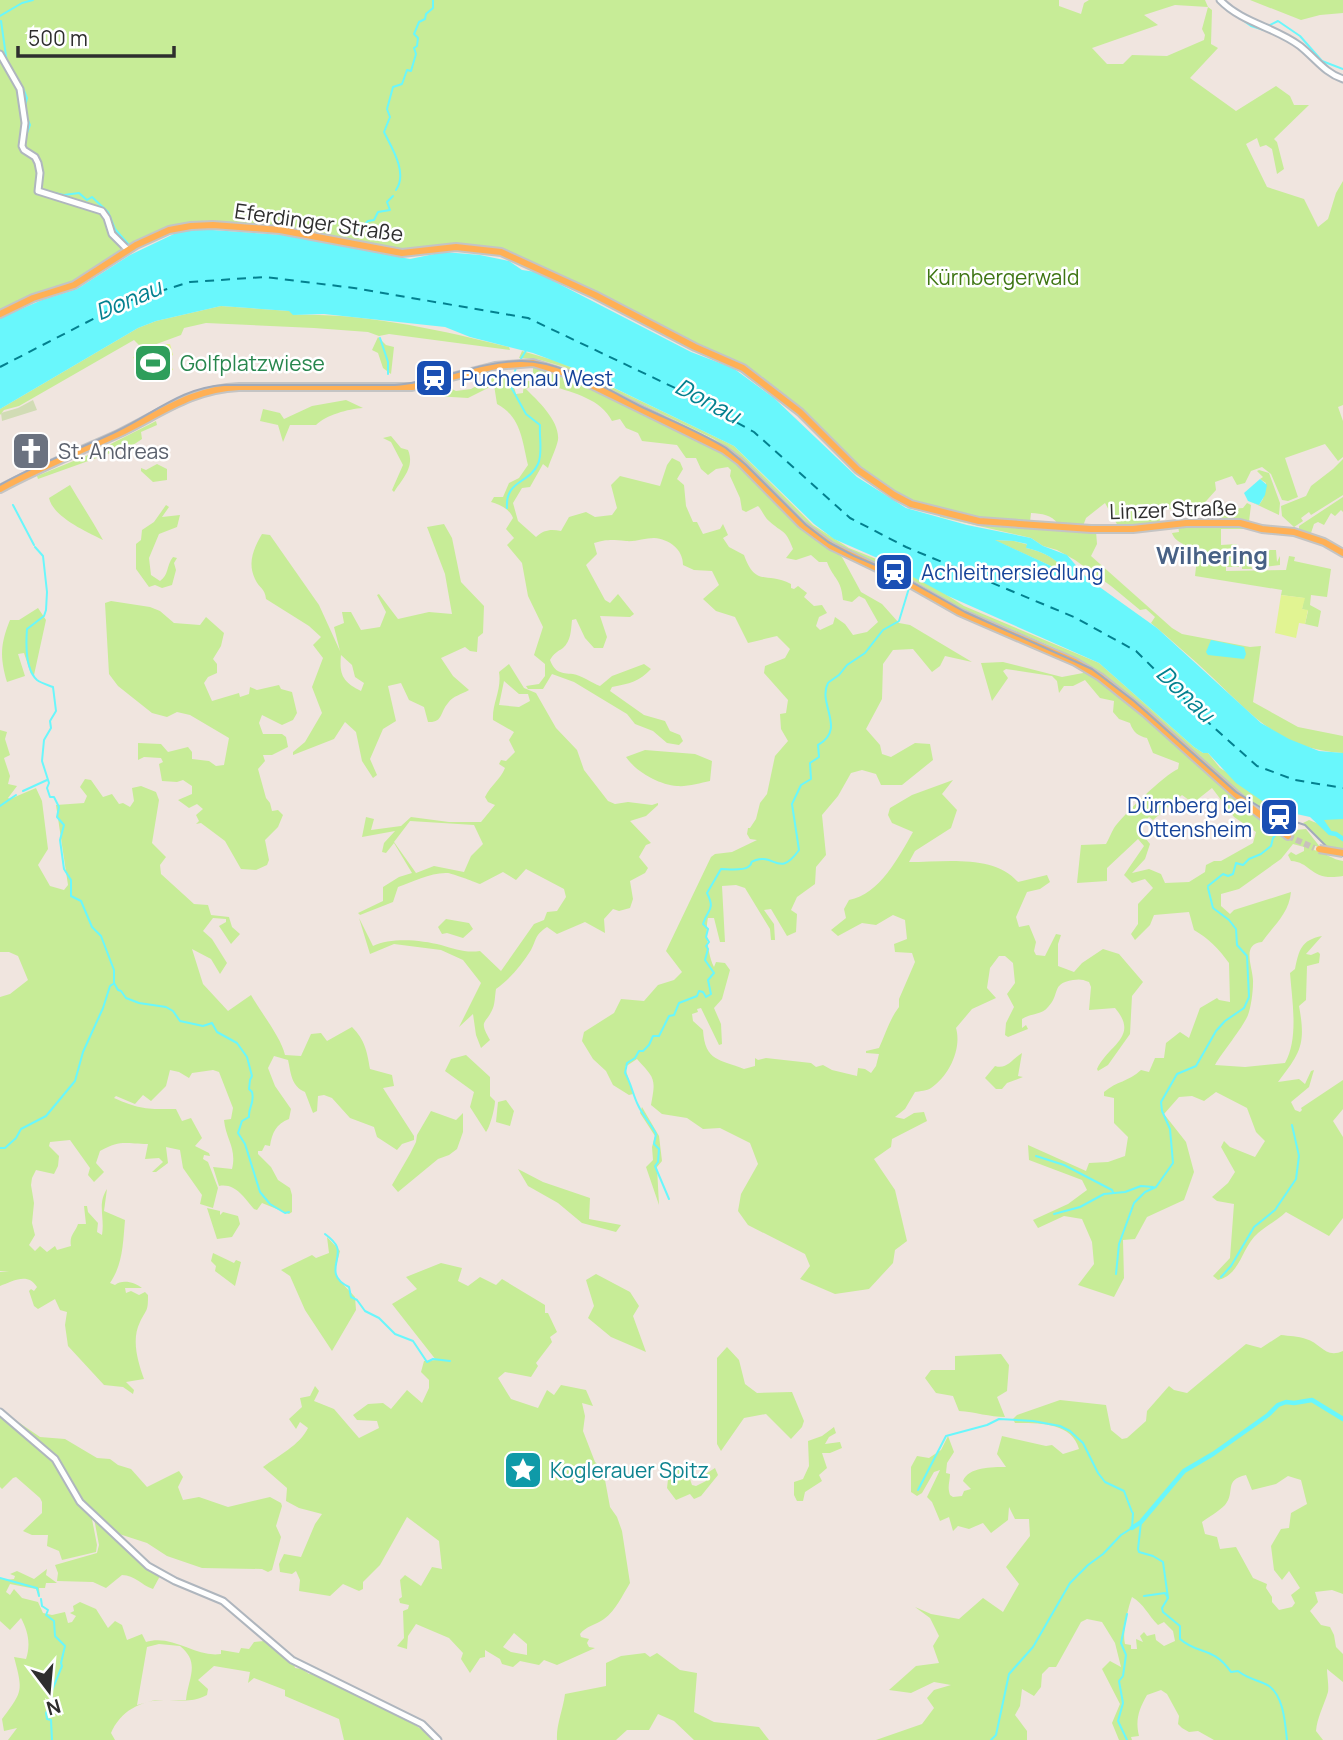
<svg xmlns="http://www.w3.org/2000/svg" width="1343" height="1740" font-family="Manrope,sans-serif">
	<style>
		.green { fill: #c7ec97; fill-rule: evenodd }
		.cemetery { fill: #d1dcb5 }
		.pitch { fill: #e1f492 }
		.water { fill: #69f7fc; fill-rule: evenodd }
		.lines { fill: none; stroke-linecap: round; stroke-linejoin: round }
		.stream { stroke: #69f7fc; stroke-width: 2 }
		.river { stroke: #69f7fc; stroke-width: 4.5 }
		.ferry { stroke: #03808f; stroke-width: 2; stroke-dasharray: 9 7; stroke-linecap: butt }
		.primary-tunnel { stroke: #c9c0bc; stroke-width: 6; stroke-dasharray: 6 3; stroke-linecap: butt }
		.secondary-casing { stroke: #afb6be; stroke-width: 9 }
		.primary-casing { stroke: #c4c4c4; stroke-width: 10 }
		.secondary { stroke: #fff; stroke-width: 5 }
		.primary { stroke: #ffb055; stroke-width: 6 }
		.rail { stroke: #a1aaba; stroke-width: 2 }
		.primary-bridge-casing { stroke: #c4c4c4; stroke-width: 10; stroke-linecap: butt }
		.primary-bridge { stroke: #ffb055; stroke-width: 6 }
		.labels { text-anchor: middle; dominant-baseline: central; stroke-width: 5; stroke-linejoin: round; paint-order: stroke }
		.street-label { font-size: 21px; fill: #2e2e2e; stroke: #fff }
		.park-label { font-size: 21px; fill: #3e7513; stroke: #fff }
		.leisure-label { font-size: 21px; fill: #27864d; stroke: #fff; text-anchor: start }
		.transit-label { font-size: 21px; fill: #164399; stroke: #fff; text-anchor: start }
		.worship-label { font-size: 21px; fill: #5b616d; stroke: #fff; text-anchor: start }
		.culture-label { font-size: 21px; fill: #0d838f; stroke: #fff; text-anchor: start }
		.water-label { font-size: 23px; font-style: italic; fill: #03808f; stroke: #fff }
		.quarter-label { font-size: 24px; font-weight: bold; fill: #486185; stroke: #fff }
	</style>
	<rect width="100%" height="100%" fill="#f0e5df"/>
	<g class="green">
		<path d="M0 0H1059V6L1081 14 1084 3 1089 0H1205L1208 7 1212 10 1211 44 1218 48 1190 78 1236 111 1276 86 1290 96 1294 105H1309L1274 139 1277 142 1284 169 1277 174 1272 149 1266 145 1260 147 1257 138 1246 144 1267 187 1304 199 1318 227 1328 219 1336 193 1343 181V405L1338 407 1343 421V457L1338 461 1325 444 1285 458 1298 497 1288 501 1282 500 1271 474 1262 467 1251 471 1245 483 1237 485 1232 476 1215 482 1216 490 1199 509 1196 516 1173 509H1159L1160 524 1118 526 1105 503 1086 518 1083 526 1058 524C1051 514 1042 514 1031 513L1030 522 977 519 908 501 866 474 762 379 509 253 457 246 407 252 359 243 208 223 151 235 126 247 63 287 0 312ZM1175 5 1208 7 1202 29 1205 35 1204 40 1167 56 1132 55 1123 64H1107L1092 48 1158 25 1144 15Z"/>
		<path d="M1250 0H1343V13L1320 15 1301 20Z"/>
		<path d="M221 306 290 311 294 315C366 313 439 330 509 347L510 350 389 334 379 336 368 332 314 328 206 323 184 328 181 335 143 349 134 340 19 406 4 410 0 415V409L138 328 156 321Z"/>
		<path d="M378 337 386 345 394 347 391 374 383 368 378 353 372 350Z"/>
		<path d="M522 351 560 362 734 446 813 525 849 548 891 565 901 566 964 606 1099 663 1194 747 1203 753H1208L1220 768 1295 814 1291 819 1272 814 1256 804 1254 805 1267 817 1283 823 1284 831 1306 829 1320 847 1315 846 1314 850C1324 852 1333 860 1343 861V876C1310 882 1312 862 1291 861L1288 855 1291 852 1296 855 1304 851V847L1293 844 1281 859 1239 889 1221 894V906L1230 914 1234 910 1291 892C1289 914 1273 926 1262 942 1240 944 1254 969 1253 983 1253 992 1251 1007 1248 1015 1242 1029 1223 1051 1215 1065L1245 1067 1285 1063C1299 1038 1292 1001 1290 973L1295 969C1299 950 1301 940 1322 936L1306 954 1311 955 1318 952 1320 954 1319 963 1307 966 1306 1000 1299 1006C1306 1044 1301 1052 1278 1082L1299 1079 1305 1084 1311 1071 1314 1070 1309 1087 1291 1102 1295 1110 1300 1112 1302 1110 1301 1108 1343 1080V1109L1333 1121 1343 1137V1218L1329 1236 1286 1212C1277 1221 1263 1227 1254 1237 1241 1252 1239 1275 1218 1280L1213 1276 1230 1258 1234 1204 1217 1201 1212 1197 1228 1183 1235 1172 1221 1147 1224 1141 1230 1147 1255 1157 1265 1141 1256 1132 1247 1108 1216 1092 1204 1101 1192 1096 1179 1097 1164 1114 1186 1142 1194 1172 1184 1200 1147 1217 1135 1239 1123 1240 1124 1278 1114 1297 1078 1285 1094 1264 1092 1242 1082 1219 1064 1216 1038 1228 1033 1220 1068 1204 1087 1190 1082 1180 1029 1160 1028 1145 1086 1171 1089 1163 1108 1162 1125 1156 1128 1137 1114 1123V1098L1104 1096V1092C1117 1081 1128 1082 1141 1070L1149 1072 1155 1058H1164L1166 1043 1180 1032 1189 1038 1200 1008 1217 998 1219 1000 1230 1002 1229 963C1219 949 1208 938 1194 930L1189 912 1154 915 1150 925 1135 940 1131 934 1138 924V904L1153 888 1145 879 1132 883 1124 875 1144 846 1138 839 1107 868V881L1077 883 1081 845 1106 844C1109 839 1111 833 1114 828 1123 815 1164 775 1178 769L1179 763 1153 753 1147 738C1138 736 1133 732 1130 723L1119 719 1113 712 1114 701 1100 698 1085 680 1073 686H1064L1059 693 1057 681 1052 676 1006 669 1003 671 1008 678 992 701 981 663 1003 662 1062 677 1083 673 1084 670 1122 698 1187 755 1191 750 1121 689 1081 662 1055 648 958 607 911 579 856 556 817 533 742 458 714 439 564 367 537 359 519 358ZM1212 788 1234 817 1256 832 1253 843 1221 861H1214L1206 865 1205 872 1189 882 1165 883 1161 874 1149 869 1132 873 1145 859 1150 844 1138 829 1149 817 1153 820 1182 795 1193 803Z"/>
		<path d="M533 367 568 377 700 440 729 456 796 523 842 557 861 592 882 604 899 623 910 625 972 662 945 656 940 666 932 672 913 649 893 650 883 664 882 699 866 729 880 745 882 754 891 757 915 743 930 744 933 760 902 785H881L876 774 862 770 851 773 838 796 822 815 826 855 816 867 815 884 797 897 791 910 797 914 796 932 787 936 771 909 764 910 774 924 775 940H771L770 929 745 888 736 885 722 886 725 942H720L714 918H708C705 929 708 957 714 967L716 962 725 963 730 970 722 999 714 1008 721 1024 722 1044 719 1045 701 1008 697 1009 698 1012 692 1014 693 1021 703 1030C705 1062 720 1059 744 1069L755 1066V1058L758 1060 766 1058 811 1063 816 1067 823 1065 832 1070 857 1076 858 1068 865 1069 871 1073 876 1066 879 1054 866 1053V1051L879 1048C886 1033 889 1020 899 1007V999L915 962 912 953 895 952 894 944 907 939 905 920 893 915 876 925 862 923 838 936 831 930 846 918 844 909 849 900C880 894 898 858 913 832L892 823 888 815 890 808 912 795 953 780 942 794 957 810 951 828 915 851 909 862C944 862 994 854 1018 882L1047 875 1050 882 1040 889 1027 892 1016 917 1019 927 1029 925 1036 942 1034 951 1036 955 1045 956 1056 934 1061 935 1058 944V966L1074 972 1082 963 1103 949 1119 954 1143 982 1132 996 1130 1034 1108 1065 1098 1071 1097 1069C1108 1045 1140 1037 1115 1008L1089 1010 1091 987 1089 982C1082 979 1079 979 1073 980 1050 984 1061 994 1048 1007 1042 1015 1031 1013 1022 1019V1028L1026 1025 1028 1029 1008 1037 1005 1035 1006 1023 1014 1007 1007 994 1015 983 1013 963 1005 956H999L990 968 987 988 996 998 972 1009 956 1028C962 1049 949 1076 931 1088 927 1091 920 1091 915 1092L905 1109 895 1117 904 1119 914 1113 924 1112 927 1121 892 1139 891 1147 874 1159 895 1190 907 1241 895 1250 893 1263 869 1289 835 1294 800 1279 810 1266 805 1254 748 1225 738 1211 741 1194 758 1164 750 1143 720 1128 703 1129 687 1118 662 1114 651 1105C656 1078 655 1079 637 1059L625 1067 633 1094 629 1095 613 1085 606 1071 593 1059 582 1041 584 1032 614 1013 621 999 644 1001 658 985 674 980 682 972 666 951 711 857 715 854 732 852 757 840 750 839 747 834 748 828H750L756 819 760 803 767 794 775 756 788 741 781 729 780 714 786 713 788 700 764 673 765 666 785 658 790 649 777 636 748 643 735 617 716 611 703 599 719 585 712 571 694 570 683 565C683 549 669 539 654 538 645 538 635 542 626 541 612 540 609 539 594 543L597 554 586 565 605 600 610 603 618 594 634 614 630 617 600 616 607 637 603 648H594L585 638 576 619 572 620C571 630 571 641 563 648 557 652 554 653 550 660 555 673 561 673 573 674 581 675 592 683 600 686L612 676 644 664 651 669C640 681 629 684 612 687L610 691 644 715 665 721 670 731 680 735 683 741 679 745 667 743 653 731 635 724 627 714 617 708 574 682 552 674 543 689H528L526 686 539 684 545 676V664L534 655 543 627 528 596 522 563 507 545 514 538 506 529 513 518C510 509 499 504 491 502L494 497H503L509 483 519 478 528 465C522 440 521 417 497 404L494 385 468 398 419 395 421 391 450 388 456 391 471 389 502 371 512 380 516 394 523 393 524 381H533L534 385 526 389C538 401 560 421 558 440 556 449 551 459 548 468L543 464 530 487 522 488 513 503 518 521 536 537C544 530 550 529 561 531L569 517 586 512 595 517 612 515 617 508 611 485 620 476 660 486 667 465 672 458 680 462 683 469 677 479 684 485 686 506 693 522H697L703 534 720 529 723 524 728 535 723 538 729 547 744 555C756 588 766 571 791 584V588L794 589 798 586 807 593 804 597 814 606 822 605 827 613 819 617 816 626 820 630 833 624 835 617 845 624 853 635 867 632 878 622 865 599 859 596 852 602 843 600C841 578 834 580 827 562H819L811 555 796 560 786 558 793 549C785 528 783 534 769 521 764 517 762 510 758 506L746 512 742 510 740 498 730 476 731 470 728 467 716 469 708 475 701 469 696 458H686L677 445 642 441 638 433 626 428 620 419 612 421C601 399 574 393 552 386L551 377 533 374Z"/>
		<path d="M346 400 363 408C348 409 326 415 316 425H290L283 442 278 425 260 421 263 409 280 413 284 419 312 406Z"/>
		<path d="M156 421 157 425 141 432 142 439 133 445 38 479 37 476 93 453Z"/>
		<path d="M391 436 401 448 408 450C415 467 403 478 394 492L392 490 403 465 391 442 383 438Z"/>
		<path d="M1343 459V495L1311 515 1309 512 1301 518 1303 521 1294 527 1282 516 1281 506 1306 496 1311 486 1333 469Z"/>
		<path d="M157 464 167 469V480L153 482 141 471V468L146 470Z"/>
		<path d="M1259 470 1269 473 1280 503 1279 515 1245 499 1259 505 1263 499 1266 483 1260 479 1263 477 1257 471Z"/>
		<path d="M70 485C80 502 92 520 103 540 87 532 53 517 49 498Z"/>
		<path d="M1343 497V512L1341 510 1335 516 1331 513 1324 525 1318 522 1314 524 1310 536 1299 531V526Z"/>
		<path d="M1247 503 1251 505 1249 522 1216 521 1218 510 1243 508Z"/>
		<path d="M166 505 169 507 162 517 180 515 177 527 159 534 149 558 151 575 160 581C169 575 166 566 173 557L177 558 174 563 176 570 172 585 162 588 155 585 149 587 136 569V544L141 540 142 530 154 522Z"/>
		<path d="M940 513 968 520 1096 531 1097 544 1091 556 1172 628 1182 634 1250 647 1261 646 1253 702 1298 727 1343 736V753C1280 749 1254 717 1212 677 1192 658 1172 641 1151 623L1155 617 1146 609 1140 610 1111 586 1075 560 1057 550 1043 546 1031 538 940 517Z"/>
		<path d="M444 524 452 538 461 582 484 606 483 633 478 637 477 652 470 651 465 647 441 658 453 676 469 690C462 694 453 696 448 703 440 712 443 723 428 722L424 707 409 700 401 683 388 686 396 721 383 729 370 759 377 775 373 778 362 761 356 732 345 722 334 739 293 755V752L305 742 322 713 312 687 323 658 313 645 321 637 309 626 266 599C265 588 259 588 255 579 247 562 254 548 262 534L270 535 319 605 340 651 334 627 344 623 342 612H351L361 630 380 627 386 612 377 595 379 594 398 619 429 612 452 614 445 574 427 527ZM341 655 352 665 355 677 364 683 361 691C343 682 339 675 341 655Z"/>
		<path d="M1178 525 1249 526V529H1221V545L1237 544 1234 549 1237 554H1254L1250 559 1252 569H1242V557L1239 556V567H1227L1226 557V571L1286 570 1289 556 1295 557 1294 561 1331 569 1327 597 1311 595 1310 605 1321 611 1318 627 1305 624 1308 611 1302 609 1304 598 1281 595 1282 590 1195 576 1197 558 1183 552V544C1177 541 1172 537 1171 529L1172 533 1179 532Z"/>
		<path d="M994 540 1014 541 1029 545 1026 548C1041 551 1051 556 1063 566L1062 571Z"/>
		<path d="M1260 550H1266L1267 552 1270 550H1276L1277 562 1280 556V565L1256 568V554Z"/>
		<path d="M111 601 150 607 160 611 174 623 200 625 206 617 224 633 221 646 213 659 217 664V673L208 677 204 683 212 701 239 693 240 697 249 694 250 687 257 690 279 685 281 689 292 692 297 713 293 720 282 725 262 715 259 723 263 734H282L286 737 288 747 272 755H263L265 761 258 769 266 798 270 803 272 811 278 810 283 815 278 827 265 840 269 860 267 865 256 870 241 869 225 841 201 823 196 824 199 821 196 815 203 809 197 804 189 808 178 800 192 794V786L183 780 177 782 162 781 159 764 163 762 161 758 144 757 138 760V743L161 744 168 752 188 747 192 752V759L209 761 216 766 224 765 229 738 190 715 177 712 167 717 152 713 118 686 109 674 105 603Z"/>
		<path d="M38 608 46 620 34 675 31 674 24 653 18 654 25 676 7 682C0 657 0 645 10 620H19Z"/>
		<path d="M509 664 524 688 536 693 556 728 577 750 584 770 608 801 615 804 628 802 652 805 658 803V805L646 816 630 821 651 843 646 845 639 857 648 868 645 873 630 881 633 899 630 908 619 911 613 909 604 919 605 933 585 922 557 934 547 927C534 936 537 939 531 950 521 966 510 979 496 989 495 995 495 1003 493 1008 486 1025 478 1019 490 1040L481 1048 476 1035 473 1014 459 1027 481 983 463 960 441 950 394 944 370 954 359 918 373 946C392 937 421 940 441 945 455 949 465 953 480 951L501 971 534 924 544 920 547 912 557 911 566 897 564 889 526 869 516 880 503 872 480 884C472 881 454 874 448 873 431 872 413 882 398 887L393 902 360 915 358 913 383 901V887L399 877 412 873 394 843 386 853 382 852 384 843 395 831 362 837 366 817 374 819 371 830 401 826 411 817 449 822H481L495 805 488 802 485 797C491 785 500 780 505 768L499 764 501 760 506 761 515 752 509 740 514 732 493 720C492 703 502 690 499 672ZM504 681 519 694H528L530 701 519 707 499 705ZM410 821 474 825 483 844 471 856 464 872 434 866 416 873 394 842Z"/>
		<path d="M0 730 7 732 5 739 10 755 4 758 10 776 8 784 17 786 8 798 10 799 36 788 42 801 48 849 38 865 50 886 64 890 68 885 56 805 84 803 87 796 80 787 85 779 91 780 103 797 112 794 119 804 123 803 130 807 134 801 132 788 141 786 156 792 159 800 152 843 166 857 160 865 161 874 194 904 208 905 211 915 229 917 232 927 240 934 231 944 219 926 226 922V919L213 918 203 931 212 939 227 963 220 974 211 959 192 949 203 984 228 1011 251 995C261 1013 281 1037 285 1055L301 1056 311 1034 321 1033 327 1041 352 1027C365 1040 367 1051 370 1069L392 1075 394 1086 383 1088 414 1136V1140L402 1144 397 1150 377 1137 374 1127 350 1118 332 1098 324 1095 318 1096 317 1111 313 1113 305 1092C291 1086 291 1073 288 1060L274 1056 268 1068 275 1086 291 1109 289 1119C276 1124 272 1133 270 1146L265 1145 262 1151H258V1154L271 1167 278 1180 290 1188 292 1195V1212L289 1214 262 1203 257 1210 254 1209C244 1198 236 1183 219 1186L213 1167 232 1169C237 1148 226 1140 224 1120L231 1119 233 1108 219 1072 213 1070 192 1073 189 1078 179 1072 170 1070 166 1086 151 1101 143 1095 135 1104 116 1096 114 1098C141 1110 147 1109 176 1109L182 1121 191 1118 202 1138 195 1146 209 1153 210 1156 204 1155 203 1159 208 1162 218 1188 213 1208 200 1204 202 1195 183 1168 180 1150 166 1147 168 1163 156 1172H152L163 1162 159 1158 145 1159 148 1144C125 1144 122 1139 100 1151L96 1163 104 1172 94 1182 88 1175 90 1168 70 1140 50 1142 49 1146 59 1156 58 1166 54 1174 36 1170 32 1178 31 1185 34 1203 32 1223 35 1235 29 1245 35 1251 40 1246 47 1252 55 1246 57 1250 71 1246C69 1235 75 1233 78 1224H86L84 1206H87L88 1212 98 1223 97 1232 102 1235C105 1217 97 1204 107 1189L104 1211 125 1220C123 1243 123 1264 110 1283L115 1285C122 1279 135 1282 142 1288H125L126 1293 131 1291 139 1295 145 1292 148 1295C148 1312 147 1308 140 1322 131 1340 138 1362 144 1379L126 1382 134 1390 133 1394 123 1387 104 1385 68 1346 65 1325 67 1312 60 1310 55 1299 38 1309 34 1306 29 1291 31 1289 34 1291 37 1287C28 1272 13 1281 0 1286V1272H9L0 1271V997L10 994 28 980 18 956 9 952H0Z"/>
		<path d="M645 750 695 754 712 761 710 781C700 783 687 787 677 786 660 785 636 772 626 757Z"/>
		<path d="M1324 819H1343V851L1331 850 1303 823 1309 820 1319 824Z"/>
		<path d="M446 919 469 923 473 929 463 938 447 933 442 934 438 927Z"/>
		<path d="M1022 1053 1018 1076 1023 1077 1007 1083 1002 1089H996L985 1078 995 1066C1007 1070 1012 1059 1022 1053Z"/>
		<path d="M466 1055 490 1077V1096L495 1101C495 1108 490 1127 486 1132L470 1107 474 1092 445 1071 451 1059Z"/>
		<path d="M506 1100 514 1111 510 1126 496 1122 498 1102Z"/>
		<path d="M642 1107 659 1136 662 1161 657 1167 659 1205 646 1167 653 1160 652 1147 655 1136 640 1113Z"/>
		<path d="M431 1111 456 1120 463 1113V1132L457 1149 449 1155 438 1159 398 1192 392 1185 410 1154 416 1142 417 1135Z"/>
		<path d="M518 1169 543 1182 590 1198 589 1219 621 1225 616 1232 582 1223 558 1203 528 1186Z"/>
		<path d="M207 1208 220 1211V1215L223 1212 238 1216 240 1224 232 1237 217 1239Z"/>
		<path d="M327 1237 340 1251 335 1270 338 1279 355 1297 356 1310 332 1351 305 1310 290 1276 281 1270 312 1255 316 1258 329 1253Z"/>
		<path d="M213 1253 234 1263 236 1260 241 1262 235 1286 215 1271 216 1266 211 1261Z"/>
		<path d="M441 1263 462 1268 458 1281 468 1286 480 1277 496 1285 502 1279 545 1305V1313H548L557 1332 550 1337 552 1342 536 1363 538 1366 531 1377 505 1372 498 1378 511 1399 538 1408 547 1390 554 1395 561 1385 586 1390 593 1406 582 1403 585 1416 583 1431 595 1462 603 1469 610 1507 617 1517 622 1531 630 1583C622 1596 616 1610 604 1619 596 1625 586 1626 580 1634L581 1637 589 1639 587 1643 589 1647 595 1648 557 1665 544 1660 539 1665 520 1661 513 1667 502 1664 500 1659 485 1650V1657L480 1658 470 1673 461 1659 463 1653 449 1638 416 1624 408 1636 407 1649 397 1646 404 1638 403 1611 408 1609 409 1605 400 1603 399 1599 402 1597 400 1580 405 1575 421 1586 432 1567 442 1569 439 1541 407 1517 380 1565 363 1582V1589L359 1591 343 1584 330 1596 299 1591 300 1580 296 1571 292 1574 280 1572 279 1564 284 1554 301 1557 315 1524 322 1514 299 1508 286 1501 287 1488 263 1467C278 1456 300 1445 308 1428L300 1422 296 1429 289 1419 302 1407 300 1398 310 1396 315 1386 319 1391 314 1401 334 1409 359 1438 379 1428 377 1421 357 1420 353 1415 368 1404 383 1403 391 1409 407 1390 422 1403 429 1388V1380L421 1372 424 1361 436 1360 392 1304 417 1289 406 1277ZM514 1633 527 1644V1655L511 1652 503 1647Z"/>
		<path d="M596 1274 630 1292 639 1306 633 1316 646 1352 611 1337 588 1318 594 1306 586 1280Z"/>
		<path d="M1281 1335C1289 1336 1298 1336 1306 1339 1321 1343 1325 1359 1343 1351V1594L1332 1590 1315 1592 1318 1602 1310 1611 1321 1625 1330 1627 1334 1635 1336 1647 1343 1654V1682L1327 1669C1327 1675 1329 1686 1328 1692 1324 1705 1317 1718 1316 1731L1323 1740H1214L1198 1731 1189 1732 1182 1728 1178 1724 1179 1716 1167 1694 1161 1690 1147 1695C1139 1709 1135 1720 1139 1736L1131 1737 1132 1740H1119L1112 1723 1120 1704 1102 1669 1110 1661 1121 1667 1115 1643 1102 1622 1087 1619 1081 1622 1056 1667H1049L1042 1674 1041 1687 1034 1696 1022 1689 1020 1706 1015 1715 1027 1731V1740H876L922 1724 934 1708 927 1698 934 1690 951 1685 934 1682 911 1693 889 1690 916 1666 939 1663 933 1646 939 1636 930 1618 915 1607 931 1614 959 1619 983 1598 1003 1612 1019 1584 1006 1567 1030 1536 1029 1519H1015L1009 1507 1008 1520 991 1533 983 1523 969 1529 958 1526 953 1531 949 1517 940 1521 932 1502 927 1497 940 1470 934 1472 922 1493 917 1496 911 1492V1467L917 1456 929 1458 941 1450 948 1436 954 1452 947 1463 946 1473 950 1474C950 1482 947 1486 950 1495L953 1497 962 1496 964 1491 971 1489 963 1481C968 1467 992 1467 1006 1467L997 1454 1002 1436 1046 1446 1052 1445 1063 1454 1079 1449C1072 1422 1037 1423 1015 1423L1013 1419 1017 1415 1060 1400 1106 1405 1111 1430 1122 1439 1127 1438 1146 1421 1147 1411 1169 1386 1174 1390 1187 1393 1246 1344 1261 1348ZM1246 1475 1252 1490 1276 1484 1288 1476 1301 1480 1307 1504 1291 1513 1289 1528 1281 1529 1271 1546 1274 1570 1282 1580 1289 1571 1300 1588 1291 1595 1295 1603 1292 1607 1279 1610 1272 1602V1597L1266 1588 1267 1584 1253 1578 1236 1547 1220 1549 1217 1537 1205 1534 1202 1522C1209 1517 1219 1511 1225 1505 1236 1492 1223 1480 1246 1475ZM1132 1597C1144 1604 1148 1615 1158 1625L1164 1622 1173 1631 1175 1641 1164 1646 1156 1640 1155 1634 1147 1636 1144 1632 1140 1636 1143 1642 1136 1639 1137 1649H1131V1645L1125 1644C1122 1632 1128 1608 1132 1597Z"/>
		<path d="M727 1347 739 1360 745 1384 757 1393 792 1392 804 1421 802 1427 791 1439 766 1414 744 1418 721 1451 717 1444V1358Z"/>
		<path d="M1001 1354 1009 1365 1007 1391 997 1397 1005 1417C990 1417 975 1412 959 1411L953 1396 936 1393 925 1378 931 1370H955V1356Z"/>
		<path d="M0 1414 8 1415 40 1437 65 1439 97 1458 110 1459 118 1465 131 1469 147 1487 179 1471 183 1477 178 1487 183 1500 199 1497 228 1507 270 1497 281 1503 282 1506 276 1526 281 1537 272 1570 268 1572 262 1569 202 1568 167 1556 147 1543 113 1532 91 1514 97 1545 96 1552 62 1560 59 1551 47 1546 48 1535H32L23 1531 42 1513V1502L40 1498 16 1477 13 1478 2 1489 0 1487Z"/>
		<path d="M834 1427 836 1433 829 1437 825 1444 840 1442 842 1448 830 1453H822L827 1468 819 1475 822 1481 805 1492 803 1501H797L794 1495V1482L803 1479 809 1466 808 1441 822 1436Z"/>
		<path d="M677 1468 690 1479 692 1485 696 1486 706 1481 704 1475 715 1468 718 1475 701 1496 694 1499 690 1494 676 1500 667 1488 669 1471Z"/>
		<path d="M94 1518 136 1559 160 1576 153 1589C141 1585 135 1575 122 1575L106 1588 93 1582 57 1581 58 1573 55 1565 97 1553 99 1545Z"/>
		<path d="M47 1569 46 1575 57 1583H46L45 1588H39L40 1597 36 1589 10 1584 6 1592 10 1595 14 1589 22 1598 38 1602 43 1613 52 1615 65 1612 68 1623 72 1622 76 1616 70 1613 74 1611 73 1606 80 1602 96 1609 108 1628 115 1621 122 1625 127 1640 142 1634 146 1642C173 1634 196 1658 221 1654V1650L239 1653 241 1648 249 1649 254 1642 264 1641 294 1664 295 1668 302 1669 309 1674 314 1673C355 1693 401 1712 436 1740H344L339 1719 285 1696V1690L254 1678 248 1683 250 1672 214 1666 198 1680 208 1689 207 1695C192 1703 181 1700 164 1700 140 1700 120 1712 111 1733L115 1740H8L17 1728 4 1731 2 1719C23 1691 23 1691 14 1657L26 1659C31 1644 28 1631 21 1618L10 1630 0 1621V1578L5 1580 14 1579 15 1576 10 1574 17 1571 34 1579ZM159 1644 180 1646C201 1663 188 1678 186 1700H155L137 1705 147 1647Z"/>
		<path d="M645 1653 650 1657 657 1653 680 1670 697 1673 694 1712 714 1722 759 1727 769 1740H694L674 1721 658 1714 649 1730H627L616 1740H557C556 1725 563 1710 565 1694L606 1686V1663L621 1656Z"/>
	</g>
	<path class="cemetery" d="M33 400 37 410 2 421 1 413 18 408Z"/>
	<g class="pitch">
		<path d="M167 344H170L173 355 168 358 173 370 157 374 153 369 142 375 133 357Z"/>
		<path d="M1281 595 1305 598 1302 609 1308 610 1305 624 1299 623 1296 638 1275 633Z"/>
	</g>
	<g class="water">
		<path d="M198 229 283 235 410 259 444 252 480 255 509 261 522 270 536 272 691 352 733 368 774 398 857 477 906 508 967 525 1031 538 1043 546 1067 555 1087 578 1157 628 1261 723 1289 739 1319 751 1343 753V819L1324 820 1332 832 1329 835 1310 817 1274 809 1236 783 1208 753H1203L1194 747 1099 663 948 596 882 560 834 539 814 524 734 446 573 368 533 353 470 337 445 327 324 314 293 315 289 311 221 306 156 321 138 328 0 409V318L42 300 77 289 130 255 176 233ZM995 540 1014 541 1027 544 1026 548C1041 551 1051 556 1062 566V571Z"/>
		<path d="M1260 479 1267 485 1265 495 1259 505 1248 501 1244 493Z"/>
		<path d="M1211 640 1244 647 1246 654 1244 659 1208 655 1206 652Z"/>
	</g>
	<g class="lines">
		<g class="stream">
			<path d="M1220 4 1251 26 1264 30"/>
			<path d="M0 16 22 3 33 0"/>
			<path d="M1 21 7 63"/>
			<path d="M1268 26 1278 21 1300 36 1322 61 1343 69"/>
			<path d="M14 73 19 81"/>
			<path d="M23 88 27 98 25 106"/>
			<path d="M27 133 30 125 27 118"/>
			<path d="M396 190C408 173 392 148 384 132L390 117 387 109 393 87 402 84 407 70 411 71 416 54 414 48 417 46 418 38 414 34 419 22 425 19 426 14 433 8V0"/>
			<path d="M49 192 64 195 79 193 87 200 92 197 108 212 115 229 129 245"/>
			<path d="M354 235 368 221 374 220 378 212 390 210 387 202 393 196"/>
			<path d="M380 338 388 362V374"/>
			<path d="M519 362 527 349"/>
			<path d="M13 505 34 545"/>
			<path d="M507 508C505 480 529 484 538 464 543 453 539 437 540 425L526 414 511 387 516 367"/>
			<path d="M35 547 43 556 47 592 46 610 44 616 27 629C26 642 25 669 37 680 41 683 48 685 53 687L56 711 50 721 51 728 44 740 42 761 49 783 47 788 50 797H54L59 807 57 817 64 825 60 840 64 869 71 880V896L81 901 92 927 101 936 114 970V983L118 990 121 991 126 998 139 1003 166 1007 173 1011 180 1021 203 1026 212 1023 217 1032 237 1043 247 1057 252 1076 250 1080 249 1089 252 1092C255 1104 248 1107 249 1117L242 1121 238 1133 245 1144 260 1192 270 1204 285 1213 289 1212"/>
			<path d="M829 682 839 675 847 665 865 653 883 630 899 621 909 588"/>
			<path d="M23 791 47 780"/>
			<path d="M0 806 16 795"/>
			<path d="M1208 886 1223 874 1228 876 1233 874 1236 863 1243 865 1249 859 1261 854 1271 846 1273 838 1279 831"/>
			<path d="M0 1148H5L16 1138 21 1129 46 1116 75 1081 83 1052 103 1008 110 986 113 984"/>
			<path d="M1036 1156 1064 1165 1112 1190 1113 1192"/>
			<path d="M669 1199 655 1166 658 1162 659 1149 654 1144 656 1134C651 1124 643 1116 638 1105 633 1095 631 1083 625 1073L627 1063 635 1058 639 1051H643L649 1045 653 1036H659L669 1016 674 1015 679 1003 697 996 699 991 703 992 706 997 711 994 708 980 714 973 705 960 708 949 706 946 709 942 706 937 708 929 703 924C707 909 716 911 707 893L721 869C727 869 742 871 748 867 755 862 747 863 756 860 775 854 779 878 799 850L792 804 801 785 811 779 810 763 819 757 818 745C847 729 817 704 828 683"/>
			<path d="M1054 1214 1080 1207 1104 1194 1125 1192 1141 1186 1153 1187"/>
			<path d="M325 1234C329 1237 335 1242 337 1247 342 1259 324 1275 349 1287L351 1297 357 1300 365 1311 379 1318 395 1334 413 1341 427 1362 433 1359 450 1361"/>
			<path d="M1116 1274 1119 1244 1134 1203 1145 1192 1156 1187 1173 1163 1170 1129 1162 1111 1161 1102 1177 1074 1196 1066 1216 1031 1225 1021 1244 1008 1249 997 1247 956 1237 945 1236 929 1229 920 1213 908 1208 888"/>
			<path d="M1221 1277 1231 1266 1254 1227 1275 1210 1296 1179 1299 1156 1292 1125"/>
			<path d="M918 1490 946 1436 987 1425 999 1419 1033 1421 1060 1426 1070 1431 1083 1443 1098 1473 1105 1482 1124 1491 1132 1512"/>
			<path d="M1141 1522 1138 1549 1139 1552 1153 1556 1163 1562 1168 1598 1162 1608 1163 1612 1180 1626V1639C1198 1655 1213 1646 1231 1672L1238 1671C1249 1680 1260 1680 1269 1686 1284 1697 1285 1723 1287 1740"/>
			<path d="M0 1578 33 1587 37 1588 39 1596"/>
			<path d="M1144 1596 1165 1593 1168 1598"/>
			<path d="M41 1599 42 1606 48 1610 46 1615 54 1621 55 1636 65 1646 61 1663 62 1666 51 1693 52 1702 46 1713 47 1719 51 1720 52 1740"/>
			<path d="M1127 1614 1121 1643 1126 1655 1123 1676 1119 1681 1123 1703 1118 1721 1127 1740"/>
			<path d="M991 1740 996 1735 1009 1674 1033 1647 1070 1583 1088 1565 1103 1554 1121 1535 1132 1528 1133 1513"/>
		</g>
		<g class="river">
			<path d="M1327 829 1330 833 1336 834 1343 839"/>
			<path d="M1132 1528 1141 1522 1184 1471 1213 1454 1268 1415 1278 1405 1286 1402 1294 1403 1312 1400 1343 1419"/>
		</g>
		<path class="ferry" d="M0 367 128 301 190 282 265 277 354 288 528 318 675 388 754 432 850 518 906 547 1074 617 1136 651 1211 725 1257 766 1295 780 1343 788"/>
		<path class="primary-tunnel" d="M1288 836 1314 848"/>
		<defs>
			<g id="secondary">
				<path d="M1220 0C1242 23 1275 27 1300 46 1315 58 1325 73 1343 79"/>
				<path d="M0 54 20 89 25 123 22 146 24 150 35 157 38 163 40 173 38 191 102 211 107 218 112 234 127 249"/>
				<path d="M0 1412 55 1459 80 1502 148 1566 175 1581 223 1601 292 1660 422 1724 438 1740"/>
			</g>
			<g id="primary">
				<path d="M0 314 33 298 74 285 136 245 169 230 191 226 213 225 280 230 402 253 456 247 501 252 595 295 695 347 743 368 800 412 858 470 894 495 911 504 979 521 1091 529H1133L1186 523H1240L1262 529 1294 532 1324 542 1343 553"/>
				<path d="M0 489C39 468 78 452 118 434 160 414 191 389 239 387H412L495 366 533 363 571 375 724 450 739 461 801 524 831 546 908 583 959 612 1075 662 1100 677 1145 713 1250 807 1288 836"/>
			</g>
		</defs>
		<use href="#secondary" class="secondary-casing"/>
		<use href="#primary" class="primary-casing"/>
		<use href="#secondary" class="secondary"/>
		<use href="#primary" class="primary"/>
		<path class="rail" d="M0 485C38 463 78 450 117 431 153 414 183 387 224 385H395C437 382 477 362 520 361 561 360 608 390 644 408 672 421 700 432 726 448L746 465 806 525 828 542 854 556 899 575 965 612 1092 669 1134 701 1236 792 1271 814 1305 825 1328 848 1343 856"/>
		<defs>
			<path id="primary-bridge" d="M1319 849 1343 853"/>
		</defs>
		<use href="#primary-bridge" class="primary-bridge-casing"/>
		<use href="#primary-bridge" class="primary-bridge"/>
	</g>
	<defs>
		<symbol id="stadium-square" viewBox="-11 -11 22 22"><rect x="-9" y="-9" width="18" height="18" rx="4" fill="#2e9e5b" stroke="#fff"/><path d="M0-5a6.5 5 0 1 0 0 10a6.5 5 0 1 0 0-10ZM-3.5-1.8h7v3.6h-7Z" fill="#fff"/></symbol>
		<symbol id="station-square" viewBox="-11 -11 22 22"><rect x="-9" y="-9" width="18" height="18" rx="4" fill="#1a4fb4" stroke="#fff"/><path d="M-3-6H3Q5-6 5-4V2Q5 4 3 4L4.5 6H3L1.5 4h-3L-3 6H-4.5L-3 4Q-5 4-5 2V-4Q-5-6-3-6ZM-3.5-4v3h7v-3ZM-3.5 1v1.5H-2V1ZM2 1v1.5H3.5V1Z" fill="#fff"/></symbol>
		<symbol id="church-square" viewBox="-11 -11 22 22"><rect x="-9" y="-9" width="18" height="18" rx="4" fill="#6b7280" stroke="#fff"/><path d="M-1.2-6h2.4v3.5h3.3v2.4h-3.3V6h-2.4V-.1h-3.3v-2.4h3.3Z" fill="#fff"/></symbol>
		<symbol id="sight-square" viewBox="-11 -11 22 22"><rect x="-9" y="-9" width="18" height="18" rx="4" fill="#0f9aa8" stroke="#fff"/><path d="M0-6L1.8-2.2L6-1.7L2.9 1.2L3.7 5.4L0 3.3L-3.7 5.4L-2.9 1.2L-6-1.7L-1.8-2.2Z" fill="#fff"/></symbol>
	</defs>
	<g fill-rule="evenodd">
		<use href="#stadium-square" x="131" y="341" width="44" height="44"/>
		<use href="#station-square" x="412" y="356" width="44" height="44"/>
		<use href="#church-square" x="9" y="429" width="44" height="44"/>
		<use href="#station-square" x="872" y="550" width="44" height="44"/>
		<use href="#station-square" x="1257" y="795" width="44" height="44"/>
		<use href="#sight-square" x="501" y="1448" width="44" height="44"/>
	</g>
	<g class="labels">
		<g class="street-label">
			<text transform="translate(319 222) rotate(8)">Eferdinger Straße</text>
			<text transform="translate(1173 509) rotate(-2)">Linzer Straße</text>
		</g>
		<g class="park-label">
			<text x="1003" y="277">Kürnbergerwald</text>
		</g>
		<g class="leisure-label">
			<text x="180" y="363">Golfplatzwiese</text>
		</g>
		<g class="transit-label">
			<text x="461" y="378">Puchenau West</text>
			<text x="921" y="572">Achleitnersiedlung</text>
			<text x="1252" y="805" text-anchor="end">Dürnberg bei<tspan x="1252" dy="24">Ottensheim</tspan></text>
		</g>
		<g class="worship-label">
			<text x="58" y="451">St. Andreas</text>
		</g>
		<g class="culture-label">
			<text x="550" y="1470">Koglerauer Spitz</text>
		</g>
		<g class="water-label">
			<text transform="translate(128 299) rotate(-23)">Donau</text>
			<text transform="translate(708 400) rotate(28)">Donau</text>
			<text transform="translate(1186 693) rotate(44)">Donau</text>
		</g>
		<g class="quarter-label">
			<text x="1212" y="554">Wilhering</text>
		</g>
	</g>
	<g transform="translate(49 1691) rotate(164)" stroke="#ffffff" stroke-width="5" paint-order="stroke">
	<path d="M0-5L12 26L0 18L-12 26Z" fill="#2e2e2e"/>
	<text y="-10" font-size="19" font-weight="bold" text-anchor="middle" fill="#2e2e2e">N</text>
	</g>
	<path d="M18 46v10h156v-10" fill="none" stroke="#2e2e2e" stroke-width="3.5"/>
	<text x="28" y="46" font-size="21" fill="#2e2e2e" stroke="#ffffff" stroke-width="5" paint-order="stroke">500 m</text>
</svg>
